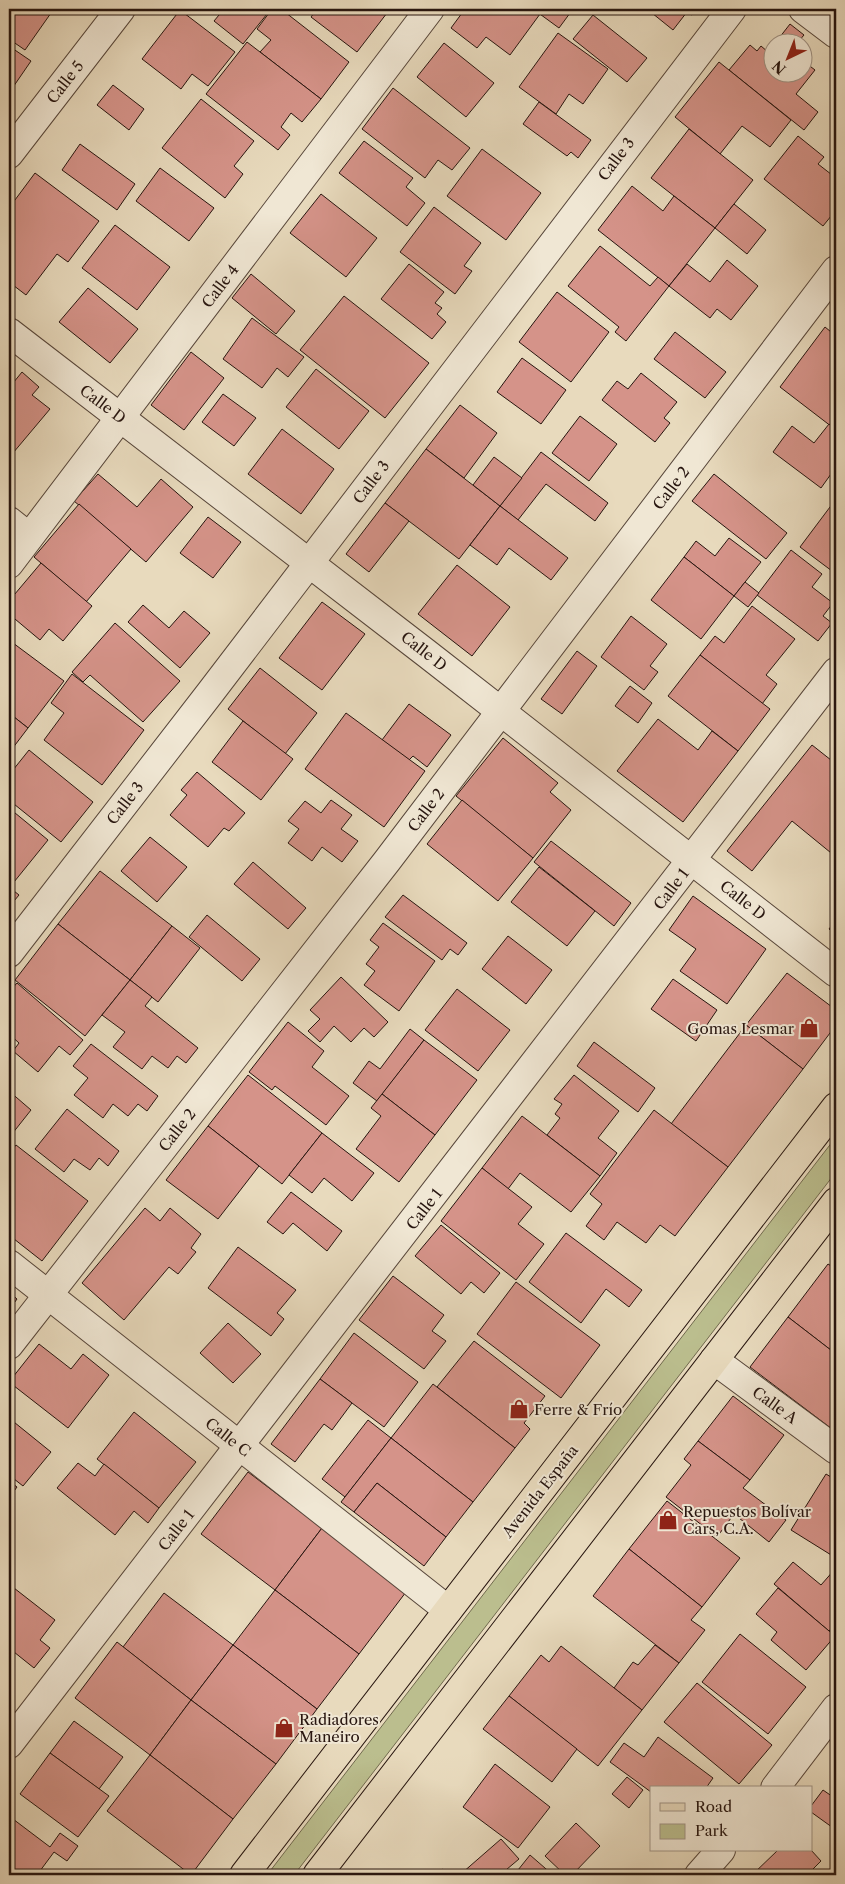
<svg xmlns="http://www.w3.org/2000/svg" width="845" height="1884" font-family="'Libre Caslon Text',serif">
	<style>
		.green { fill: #bbbe8e; stroke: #716a4e }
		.building { fill: #d59389; stroke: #27150f }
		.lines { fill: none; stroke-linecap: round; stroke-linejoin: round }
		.minor-casing { stroke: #57463a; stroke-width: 30 }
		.major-casing { stroke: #27150f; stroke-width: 30 }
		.minor { stroke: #f0e7d4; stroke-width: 28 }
		.major { stroke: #e8dabd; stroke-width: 28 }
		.labels { text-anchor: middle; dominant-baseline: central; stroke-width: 4; stroke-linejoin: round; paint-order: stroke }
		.street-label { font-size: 15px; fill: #27150f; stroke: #f0e7d4 }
		.poi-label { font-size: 15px; fill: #27150f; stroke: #f0e7d4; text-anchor: start }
	</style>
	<rect width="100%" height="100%" fill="#e8dabd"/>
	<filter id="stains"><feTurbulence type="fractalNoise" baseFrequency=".004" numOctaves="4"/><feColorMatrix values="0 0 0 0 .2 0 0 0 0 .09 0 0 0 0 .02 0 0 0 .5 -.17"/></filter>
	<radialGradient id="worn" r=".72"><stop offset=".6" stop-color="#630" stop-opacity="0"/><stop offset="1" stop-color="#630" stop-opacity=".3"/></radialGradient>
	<path class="green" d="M836 1137V1172L294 1875H267Z"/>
	<g class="building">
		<path d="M9 9H46L51 13 25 50 9 39Z"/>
		<path d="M224 9H271L243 44 214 21Z"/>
		<path d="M272 9H281L349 62 321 99 260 52 271 40 257 29Z"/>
		<path d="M317 9H382L387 13 357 52 311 17Z"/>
		<path d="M465 9H533L540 14 510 55 486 37 477 48 451 28Z"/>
		<path d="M533 9H573L559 28Z"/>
		<path d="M647 9H696L692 15 687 12 673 30Z"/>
		<path d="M180 10 235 52 208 86 192 74 181 89 142 59Z"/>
		<path d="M593 15 647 58 627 82 573 39Z"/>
		<path d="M790 24 804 35 798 42H776Z"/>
		<path d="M558 33 608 69 583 104 569 94 556 114 519 87Z"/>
		<path d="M247 42 321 99 302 122 291 113 281 127 290 135 278 150 206 94Z"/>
		<path d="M444 43 494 83 466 117 417 77Z"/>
		<path d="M750 45 757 51 761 46 768 52 772 47V72H802V60L815 70 796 94 818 112 804 130 729 70Z"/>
		<path d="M9 46 31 61 9 93Z"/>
		<path d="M719 62 791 120 770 147 742 126 720 154 675 117Z"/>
		<path d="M113 85 144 109 129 130 97 105Z"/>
		<path d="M393 88 470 148 452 170 438 160 425 178 362 129Z"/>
		<path d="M201 99 254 141 234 166 243 174 225 198 162 148Z"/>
		<path d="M539 102 591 140 578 158 571 152 567 156 523 124Z"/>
		<path d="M689 129 753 180 715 228 651 178Z"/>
		<path d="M798 136 824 157 818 164 836 178V210L823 226 764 179Z"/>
		<path d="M364 141 413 178 406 187 425 203 407 226 339 173Z"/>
		<path d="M80 144 135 184 117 210 62 170Z"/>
		<path d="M482 149 541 193 506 240 447 196Z"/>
		<path d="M160 168 214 208 189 241 136 201Z"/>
		<path d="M35 173 99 221 68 262 57 254 26 295 9 282V208Z"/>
		<path d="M632 186 663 211 674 196 715 228 669 286 598 230Z"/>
		<path d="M321 194 377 238 346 277 290 233Z"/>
		<path d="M734 204 766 230 747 254 715 228Z"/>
		<path d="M434 207 481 243 464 266 472 271 455 294 400 252Z"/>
		<path d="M115 225 170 267 137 310 82 268Z"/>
		<path d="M600 246 650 286 658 277 669 286 626 341 615 332 619 327 568 286Z"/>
		<path d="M727 260 758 286 731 320 717 309 710 318 669 286 687 264 710 282Z"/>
		<path d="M409 264 444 292 435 303 442 308 437 314 446 322 432 339 381 299Z"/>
		<path d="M251 274 295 311 276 334 232 298Z"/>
		<path d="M88 288 138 329 110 363 59 322Z"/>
		<path d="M557 292 609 332 571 382 519 342Z"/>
		<path d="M344 296 429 363 385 418 300 350Z"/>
		<path d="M252 318 304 357 288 377 277 368 262 388 223 359Z"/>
		<path d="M825 327 836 336V430L780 387Z"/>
		<path d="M675 332 726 372 705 398 654 359Z"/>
		<path d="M191 352 224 378 184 430 151 405Z"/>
		<path d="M522 358 566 390 541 424 497 392Z"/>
		<path d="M316 369 369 411 339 449 286 407Z"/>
		<path d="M22 372 39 387 32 395 50 409 13 453 9 449V388Z"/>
		<path d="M641 373 677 402 664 418 670 423 655 442 602 400 617 381 628 389Z"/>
		<path d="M223 394 256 418 234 446 202 422Z"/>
		<path d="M460 405 497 433 464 478 426 449Z"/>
		<path d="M580 416 617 444 589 481 552 453Z"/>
		<path d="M829 424 836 430V467L821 488 773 452 792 426 814 443Z"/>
		<path d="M282 429 334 469 301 514 248 474Z"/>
		<path d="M426 449 500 506 459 559 385 503Z"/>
		<path d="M541 452 608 503 595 521 546 484 518 520 500 506Z"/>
		<path d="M494 457 522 478 500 506 473 485Z"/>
		<path d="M98 474 137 507 161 479 193 507 146 562 74 501Z"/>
		<path d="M714 474 787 533 766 559 692 501Z"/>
		<path d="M385 503 409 521 369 572 346 554Z"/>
		<path d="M833 503 836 506V574L800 547Z"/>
		<path d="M79 504 131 549 86 602 34 557Z"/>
		<path d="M500 506 568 558 551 580 509 548 497 565 470 545Z"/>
		<path d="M208 517 241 542 213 578 180 553Z"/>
		<path d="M729 538 761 562 734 596 684 557 696 541 715 556Z"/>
		<path d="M791 550 822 574 812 587 833 603 823 616 832 623 818 641 757 595Z"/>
		<path d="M684 557 734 596 701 639 651 600Z"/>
		<path d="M41 563 92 606 63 641 49 629 40 640 9 614V601Z"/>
		<path d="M457 565 510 607 472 656 418 614Z"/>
		<path d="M745 582 759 593 748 607 734 596Z"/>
		<path d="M322 602 365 634 322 690 279 658Z"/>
		<path d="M143 605 169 628 184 611 210 633 180 668 128 622Z"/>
		<path d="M752 606 795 639 766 675 777 684 762 704 700 655 715 636 724 643Z"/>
		<path d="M631 616 667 644 650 666 658 672 644 690 601 657Z"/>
		<path d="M115 623 180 681 143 722 90 675 83 682 72 672Z"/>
		<path d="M9 640 64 681 28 728 9 713Z"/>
		<path d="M577 651 597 666 562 714 541 699Z"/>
		<path d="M700 655 770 709 738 751 668 696Z"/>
		<path d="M260 668 317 713 285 754 228 709Z"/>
		<path d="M72 674 144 730 102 785 44 740 64 713 51 703Z"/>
		<path d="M630 686 652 703 638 723 615 706Z"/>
		<path d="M409 704 451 735 427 767 413 756 409 760 382 740Z"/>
		<path d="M9 713 28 728 9 753Z"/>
		<path d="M346 713 425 771 384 827 305 769Z"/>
		<path d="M658 719 698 750 712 731 738 751 683 822 617 771Z"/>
		<path d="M243 721 293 759 261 800 212 762Z"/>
		<path d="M503 738 558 783 550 792 571 810 533 858 456 796Z"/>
		<path d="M812 745 836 764V857L792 821 752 871 727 851Z"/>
		<path d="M29 750 93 802 61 842 9 800V775Z"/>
		<path d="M197 772 245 813 229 831 224 828 208 847 170 815 187 795 181 790Z"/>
		<path d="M331 800 352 815 341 829 358 841 342 862 322 847 312 861 288 843 299 829 288 821 305 801 321 813Z"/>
		<path d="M462 800 533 858 498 901 427 844Z"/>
		<path d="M9 808 48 840 14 882 9 878Z"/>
		<path d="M150 837 187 867 157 902 121 871Z"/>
		<path d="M551 841 631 903 614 926 534 862Z"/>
		<path d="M253 862 306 908 288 929 234 884Z"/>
		<path d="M539 867 595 911 567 946 511 902Z"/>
		<path d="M100 871 172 926 130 980 58 924Z"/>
		<path d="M9 887 19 895 9 907Z"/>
		<path d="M403 895 467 943 458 955 450 949 442 960 385 917Z"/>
		<path d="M693 896 766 949 727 1004 680 971 696 949 669 930Z"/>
		<path d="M207 915 260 959 242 981 189 937Z"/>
		<path d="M836 920V935L829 929Z"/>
		<path d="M383 923 435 961 399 1011 364 985 375 971 366 964 379 947 370 940Z"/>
		<path d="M58 924 130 980 85 1036 15 980Z"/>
		<path d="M172 926 200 948 158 1002 130 980Z"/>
		<path d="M508 936 552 970 526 1004 482 969Z"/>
		<path d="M787 973 836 1010V1025L803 1069 746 1025Z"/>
		<path d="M341 977 388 1022 374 1037 364 1028 351 1042 334 1026 320 1042 308 1031 320 1019 310 1010Z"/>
		<path d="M673 979 717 1010 696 1041 651 1009Z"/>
		<path d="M130 980 152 997 145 1006 198 1048 186 1063 177 1056 168 1068 152 1056 142 1069 113 1047 125 1032 102 1015Z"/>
		<path d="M17 983 83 1040 70 1055 59 1046 38 1072 13 1051 19 1043 9 1034V992Z"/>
		<path d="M457 989 510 1030 478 1071 425 1030Z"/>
		<path d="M288 1022 324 1051 312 1067 349 1096 326 1125 275 1086 272 1090 249 1072Z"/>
		<path d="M746 1025 803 1069 728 1167 671 1124Z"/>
		<path d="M410 1029 424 1040 377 1101 353 1083 369 1061 380 1069Z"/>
		<path d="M424 1040 477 1080 435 1135 382 1094Z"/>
		<path d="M594 1042 655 1088 638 1112 577 1066Z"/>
		<path d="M91 1044 158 1096 147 1111 138 1104 128 1116 113 1104 103 1118 74 1095 88 1078 73 1066Z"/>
		<path d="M248 1075 322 1133 282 1184 208 1126Z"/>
		<path d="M574 1075 619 1111 598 1138 617 1153 600 1176 547 1135 560 1118 555 1114 562 1104 554 1099Z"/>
		<path d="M9 1091 31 1110 12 1134 9 1131Z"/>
		<path d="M382 1094 435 1135 399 1182 356 1149 381 1116 371 1108Z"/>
		<path d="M67 1109 119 1151 108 1166 99 1158 90 1170 74 1159 64 1172 35 1149Z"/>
		<path d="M654 1110 728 1167 675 1236 660 1225 646 1243 617 1222 604 1240 586 1226 602 1204 590 1194Z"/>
		<path d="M522 1116 600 1176 571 1212 520 1173 508 1189 482 1168Z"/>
		<path d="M208 1126 259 1166 218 1219 166 1180Z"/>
		<path d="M322 1133 374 1173 352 1201 324 1178 312 1193 289 1175Z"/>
		<path d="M16 1145 88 1201 42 1261 9 1235V1154Z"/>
		<path d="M482 1168 532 1207 518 1224 544 1244 516 1280 441 1221Z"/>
		<path d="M291 1192 342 1231 327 1251 293 1223 283 1234 267 1222Z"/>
		<path d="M145 1208 160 1221 170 1208 201 1234 191 1248 196 1252 178 1274 169 1267 124 1320 82 1283Z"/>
		<path d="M441 1225 500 1273 484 1293 471 1282 461 1294 415 1256Z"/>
		<path d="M566 1233 642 1290 629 1307 606 1289 581 1323 529 1282Z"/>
		<path d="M238 1247 296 1290 277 1313 284 1319 271 1336 208 1288Z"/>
		<path d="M828 1264 836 1269V1354L788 1317Z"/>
		<path d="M393 1276 444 1315 432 1331 446 1341 424 1369 359 1320Z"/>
		<path d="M516 1282 600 1345 561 1398 477 1334Z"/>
		<path d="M9 1292 17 1299 9 1310Z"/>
		<path d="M788 1317 836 1354V1432L750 1367Z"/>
		<path d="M228 1323 261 1354 233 1383 200 1353Z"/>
		<path d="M354 1333 418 1382 384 1427 320 1379Z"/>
		<path d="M474 1341 545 1396 524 1423 530 1429 515 1448 437 1387Z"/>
		<path d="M39 1344 71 1369 83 1354 109 1375 68 1428 9 1382Z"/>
		<path d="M320 1379 352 1403 332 1430 324 1424 295 1462 271 1444Z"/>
		<path d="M433 1384 515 1448 473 1502 391 1438Z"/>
		<path d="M733 1396 784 1435 750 1480 698 1441Z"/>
		<path d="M134 1412 196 1462 159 1508 97 1459Z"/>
		<path d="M9 1418 51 1452 23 1486 9 1475Z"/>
		<path d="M368 1420 391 1438 345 1497 322 1479Z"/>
		<path d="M391 1438 473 1502 446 1537 377 1483 354 1512 341 1502Z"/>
		<path d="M698 1441 750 1480 743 1488 786 1520 769 1542 734 1514 717 1537 666 1497 691 1465 684 1459Z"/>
		<path d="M78 1463 95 1476 104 1464 159 1508 148 1523 134 1511 115 1535 57 1488Z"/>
		<path d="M248 1472 322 1528 275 1590 201 1534Z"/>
		<path d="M826 1474 836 1480V1558L791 1530Z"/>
		<path d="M9 1481 17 1487 9 1498Z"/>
		<path d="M377 1483 446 1537 424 1566 354 1512Z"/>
		<path d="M667 1501 740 1558 702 1607 629 1549Z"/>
		<path d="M322 1528 406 1592 359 1654 275 1590Z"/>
		<path d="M629 1549 702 1607 691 1620 705 1630 679 1663 593 1596Z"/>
		<path d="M793 1562 821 1585 835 1569 836 1570V1623L829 1631 774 1584Z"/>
		<path d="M14 1588 55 1620 40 1640 50 1648 34 1668 9 1648V1595Z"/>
		<path d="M778 1588 835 1636 806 1670 771 1640 777 1632 756 1614Z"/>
		<path d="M275 1590 359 1654 317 1709 233 1645Z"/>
		<path d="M164 1593 233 1645 191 1700 123 1647Z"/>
		<path d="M740 1634 806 1687 768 1734 702 1682Z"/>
		<path d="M117 1642 191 1700 150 1755 75 1698Z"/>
		<path d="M233 1645 317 1709 276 1764 191 1700Z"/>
		<path d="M655 1645 679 1663 642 1710 614 1688 633 1662 638 1665Z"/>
		<path d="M561 1646 642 1710 598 1766 509 1696 541 1655 549 1662Z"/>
		<path d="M697 1683 772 1745 739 1784 664 1722Z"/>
		<path d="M509 1696 577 1749 552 1782 483 1729Z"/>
		<path d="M191 1700 276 1764 233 1819 150 1755Z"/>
		<path d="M74 1721 123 1757 99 1789 50 1753Z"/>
		<path d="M658 1737 713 1778 706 1788H651V1792L610 1762 624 1743 644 1757Z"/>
		<path d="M50 1753 109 1796 78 1837 20 1794Z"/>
		<path d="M150 1755 233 1819 191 1875 107 1811Z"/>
		<path d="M495 1764 550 1807 518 1848 463 1807Z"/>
		<path d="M627 1777 643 1790 629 1808 612 1794Z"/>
		<path d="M823 1790 836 1799V1830L811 1812V1806Z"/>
		<path d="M9 1816 50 1847 60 1833 78 1846 67 1861 54 1852 37 1875H9Z"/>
		<path d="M576 1823 600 1846 572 1875H565L545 1856Z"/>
		<path d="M501 1839 519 1859 500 1875H463L462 1873Z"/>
		<path d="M778 1850H811L821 1861 807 1875H752Z"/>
		<path d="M530 1855 553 1875H514Z"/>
		<path d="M442 1869 450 1875H437Z"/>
	</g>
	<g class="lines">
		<defs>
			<g id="minor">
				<path d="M803 9 836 34"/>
				<path d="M9 154 121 9"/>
				<path d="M9 332 426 653 836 973"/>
				<path d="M9 521 29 537"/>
				<path d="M9 564 430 9"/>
				<path d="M9 953 210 693 732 9"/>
				<path d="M9 1264 448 1610"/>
				<path d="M9 1345 387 861 836 270"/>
				<path d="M714 1360 836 1450"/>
				<path d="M9 1744C287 1389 562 1031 836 672"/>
				<path d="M775 1788 836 1708"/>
				<path d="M699 1875 721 1850"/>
			</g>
			<g id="major">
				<path d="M244 1875 836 1107"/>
				<path d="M317 1875 836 1202"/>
			</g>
		</defs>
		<use href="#minor" class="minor-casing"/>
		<use href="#major" class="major-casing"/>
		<use href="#minor" class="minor"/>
		<use href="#major" class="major"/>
	</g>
	<defs>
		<symbol id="shop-bare" viewBox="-9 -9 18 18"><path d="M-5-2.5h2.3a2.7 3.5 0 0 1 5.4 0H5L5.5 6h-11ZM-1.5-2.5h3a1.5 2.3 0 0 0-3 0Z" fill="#8f2418" stroke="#f0e7d4" stroke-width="2.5" paint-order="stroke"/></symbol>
	</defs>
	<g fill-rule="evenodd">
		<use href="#shop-bare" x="795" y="1014" width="28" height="28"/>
		<use href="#shop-bare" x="505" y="1395" width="28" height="28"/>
		<use href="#shop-bare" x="654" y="1506" width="28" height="28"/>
		<use href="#shop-bare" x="270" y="1714" width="28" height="28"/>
	</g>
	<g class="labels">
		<g class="street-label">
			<text transform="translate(65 82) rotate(-52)">Calle 5</text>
			<text transform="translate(616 159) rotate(-53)">Calle 3</text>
			<text transform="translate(220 286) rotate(-53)">Calle 4</text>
			<text transform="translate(103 404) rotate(37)">Calle D</text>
			<text transform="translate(371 482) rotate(-53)">Calle 3</text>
			<text transform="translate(671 488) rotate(-53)">Calle 2</text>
			<text transform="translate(424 651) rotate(38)">Calle D</text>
			<text transform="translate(125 803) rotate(-52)">Calle 3</text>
			<text transform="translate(426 810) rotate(-53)">Calle 2</text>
			<text transform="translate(671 889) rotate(-53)">Calle 1</text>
			<text transform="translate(743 900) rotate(38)">Calle D</text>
			<text transform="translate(177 1130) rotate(-52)">Calle 2</text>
			<text transform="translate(424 1209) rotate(-52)">Calle 1</text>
			<text transform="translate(775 1405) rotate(36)">Calle A</text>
			<text transform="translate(228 1437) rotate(38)">Calle C</text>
			<text transform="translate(540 1491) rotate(-52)">Avenida España</text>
			<text transform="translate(176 1530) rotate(-52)">Calle 1</text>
		</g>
		<g class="poi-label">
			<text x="794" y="1028" text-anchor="end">Gomas Lesmar</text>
			<text x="534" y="1409">Ferre &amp; Frío</text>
			<text x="683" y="1511">Repuestos Bolívar<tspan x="683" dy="17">Cars, C.A.</tspan></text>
			<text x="299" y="1719">Radiadores<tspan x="299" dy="17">Maneiro</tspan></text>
		</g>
	</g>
	<rect width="845" height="1884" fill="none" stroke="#e8dabd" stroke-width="30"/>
	<rect x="10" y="10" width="825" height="1864" fill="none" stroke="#27150f" stroke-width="2.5"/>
	<rect x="15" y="15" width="815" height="1854" fill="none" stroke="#27150f"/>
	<rect x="650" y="1786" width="162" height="65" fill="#f0e7d4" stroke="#a09385"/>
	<rect x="660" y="1803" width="25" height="8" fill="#e8dabd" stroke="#a09385"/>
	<text x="695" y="1812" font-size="15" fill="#27150f">Road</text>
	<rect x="660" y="1824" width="25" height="15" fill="#bbbe8e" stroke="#a09385"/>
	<text x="695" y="1836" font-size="15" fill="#27150f">Park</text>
	<g transform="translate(788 58) rotate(223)"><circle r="24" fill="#f0e7d4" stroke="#a09385"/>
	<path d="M0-4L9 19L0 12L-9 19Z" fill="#8f2418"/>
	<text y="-8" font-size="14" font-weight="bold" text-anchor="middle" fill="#27150f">N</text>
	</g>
	<rect width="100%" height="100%" filter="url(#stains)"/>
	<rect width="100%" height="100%" fill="url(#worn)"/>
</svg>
